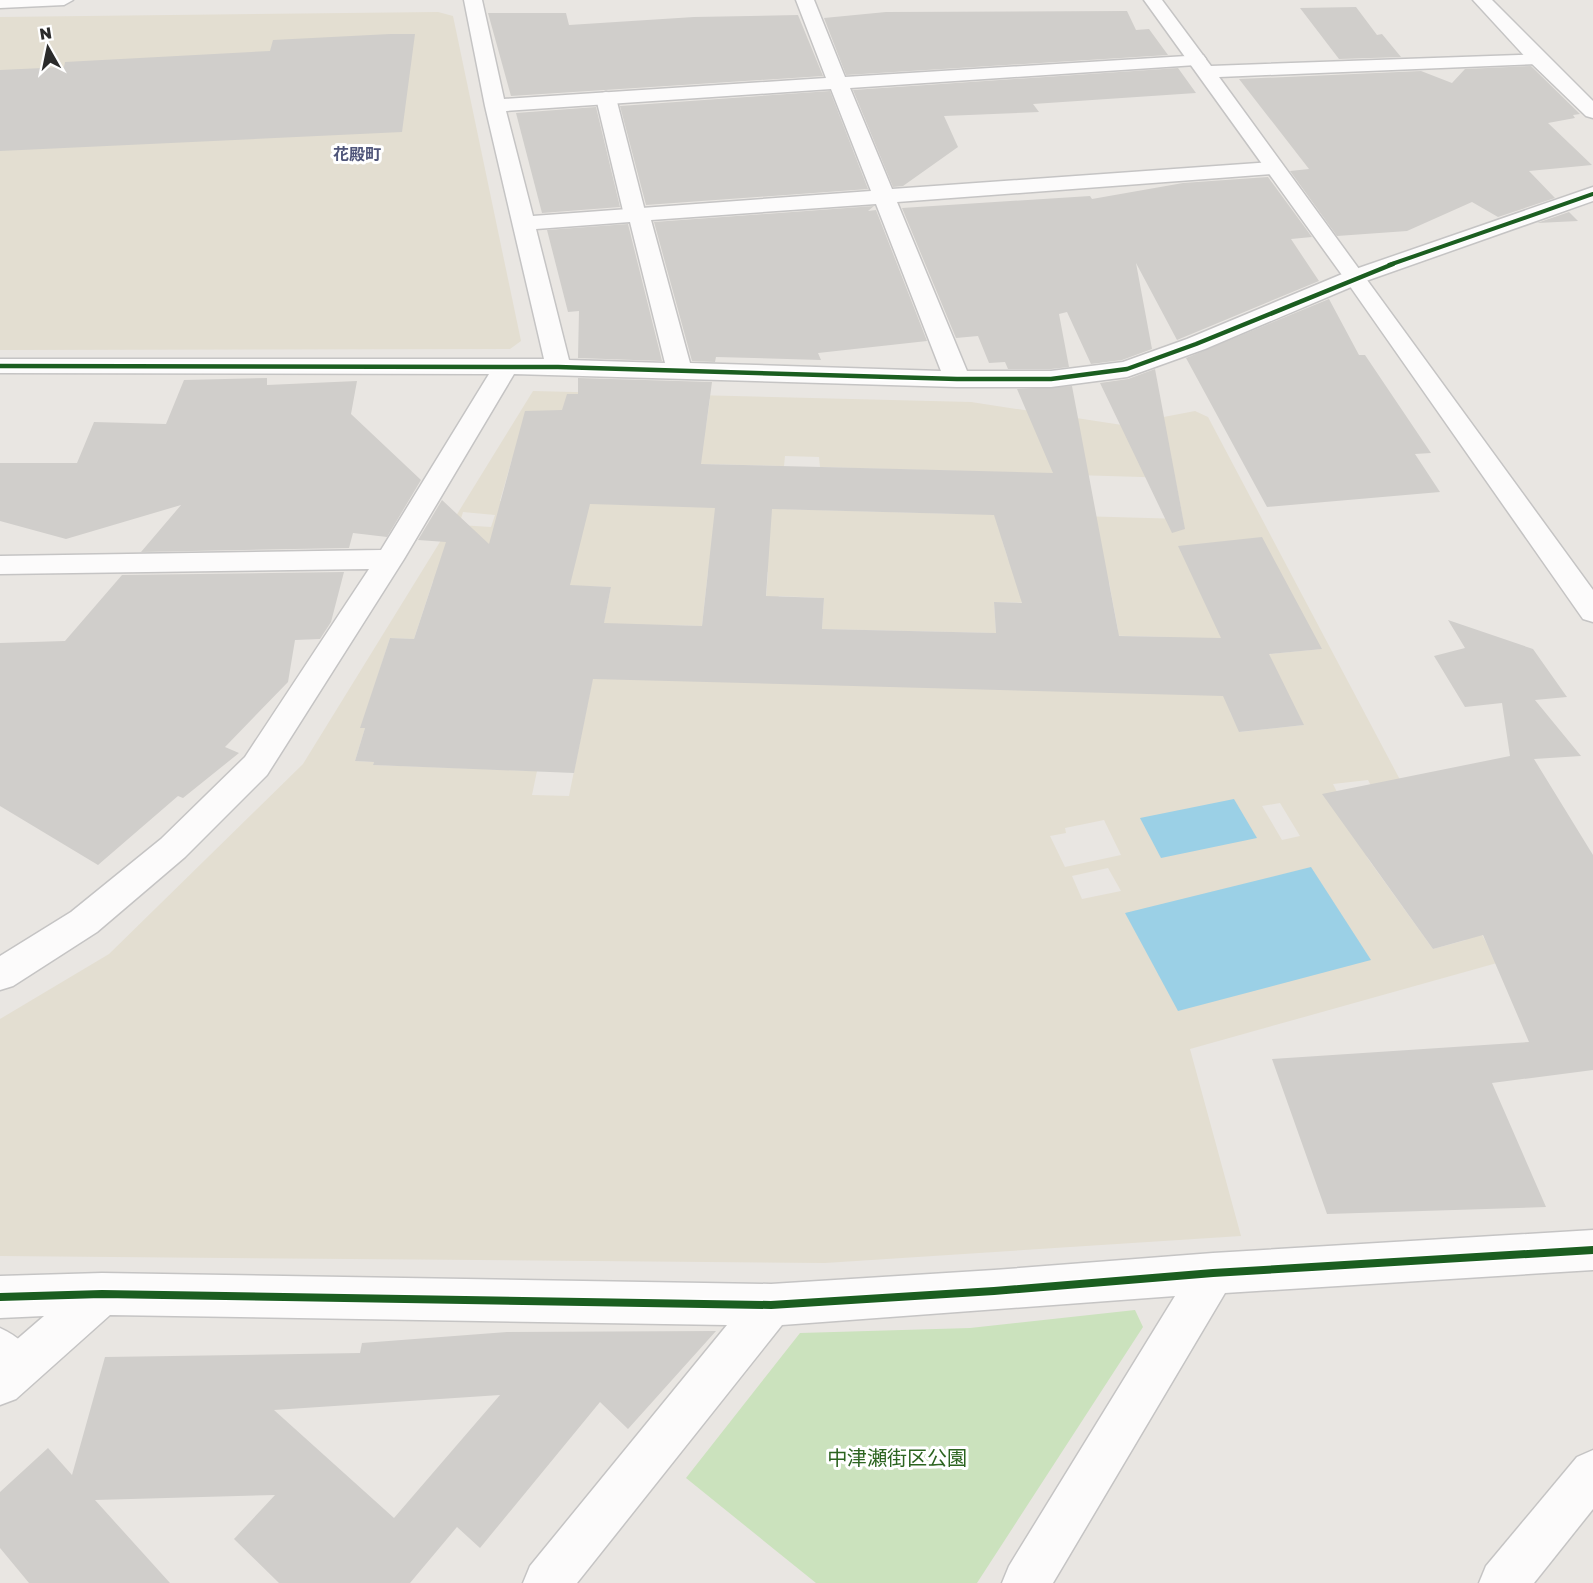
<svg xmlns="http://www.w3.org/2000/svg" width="1593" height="1583" font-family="'Golos Text','Noto Sans JP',sans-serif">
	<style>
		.education { fill: #e3ded1; fill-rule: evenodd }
		.green { fill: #cbe2bd }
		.water { fill: #9bd0e6 }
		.building { fill: #d0cecb; fill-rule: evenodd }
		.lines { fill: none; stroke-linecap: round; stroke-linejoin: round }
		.service-casing { stroke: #c5c4c4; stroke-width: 3 }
		.minor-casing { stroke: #c5c4c4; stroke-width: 3 }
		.tertiary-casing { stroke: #c5c4c4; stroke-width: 3 }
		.service { fill: #fcfbfb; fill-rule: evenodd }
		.minor { fill: #fcfbfb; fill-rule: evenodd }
		.tertiary { fill: #fcfbfb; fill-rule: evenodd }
		.cycleway-far2-casing { stroke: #fff; stroke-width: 6 }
		.cycleway-far1-casing { stroke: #fff; stroke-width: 8 }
		.cycleway-casing { stroke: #fff; stroke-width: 11 }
		.cycleway-far2 { stroke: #1b5e20; stroke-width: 4 }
		.cycleway-far1 { stroke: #1b5e20; stroke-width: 4.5 }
		.cycleway { stroke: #1b5e20; stroke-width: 8 }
		.labels { text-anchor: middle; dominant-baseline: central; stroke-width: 6; stroke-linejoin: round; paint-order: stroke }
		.far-quarter-label { font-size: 16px; font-weight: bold; fill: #4f5579; stroke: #fff }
		.near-park-label { font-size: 20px; fill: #2c6420; stroke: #fff }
	</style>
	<rect width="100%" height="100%" fill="#e9e6e2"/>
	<g class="education">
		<path d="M438 12 453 16 521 341 510 349 0 350V17Z"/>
		<path d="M533 391 971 402 1122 425 1195 411 1208 417 1497 963 1190 1049 1241 1236 825 1263 0 1256V1019L109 954 303 764ZM682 398 710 399 706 426ZM785 456 819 457 820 467 959 471 961 514 500 501 512 459 784 466ZM976 472 1175 478 1183 519 977 513ZM463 512 495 515 491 527 459 525ZM1044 537 1050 556 1008 559 1002 540ZM708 571 768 572 764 627 779 596 824 598 822 629 996 633 994 602 1041 603 1045 634 1171 637 661 680 669 625 702 626ZM1192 574 1321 649 1231 658ZM433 581 611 587 569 796 532 795 537 771 373 765 374 762 355 761 365 728H361L390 638 414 639ZM1047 582H1109L1118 630 1055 629ZM1230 712 1304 725 1240 732ZM1368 780 1382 806 1346 810 1333 784ZM1280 803 1300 836 1282 840 1262 806ZM1104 820 1121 855 1065 867 1050 836 1066 833 1065 828ZM1366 856 1466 940 1433 949ZM1108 868 1121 891 1082 899 1072 876Z"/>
	</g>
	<path class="green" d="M1135 1310 1143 1327 977 1583H816L686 1478 800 1333 970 1328Z"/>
	<g class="water">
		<path d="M1234 799 1257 838 1161 858 1140 818Z"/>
		<path d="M1311 867 1371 960 1178 1011 1125 913Z"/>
	</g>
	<g class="building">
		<path d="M1356 7 1377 35 1382 34 1401 57 1339 59 1300 8Z"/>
		<path d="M1127 11 1136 30 1149 29 1168 55 846 75 824 18 886 12Z"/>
		<path d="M488 13H566L569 25 694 17 798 15 823 76 511 96Z"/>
		<path d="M390 34H415L402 132 0 151V70L64 67 65 62 270 51 273 40Z"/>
		<path d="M1531 66 1580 114 1573 115 1575 118 1548 123 1592 165 1529 171 1555 198 1498 217 1472 202 1407 231 1337 236 1290 171 1309 169 1239 79 1421 71 1452 83 1465 69Z"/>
		<path d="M1178 68 1196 93 1033 104 1039 112 944 116 958 147 903 186 893 187 853 90Z"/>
		<path d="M830 91 868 189 646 205 620 106Z"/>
		<path d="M596 107 620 207 542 213 516 113Z"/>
		<path d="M1268 177 1312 237 1291 239 1319 281 1177 340 1136 263 1152 349 1122 360 1091 364 1067 312 1059 314 1069 367 1051 369H1008L1005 362 989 363 978 336 956 338 902 208 1090 196 1092 199 1183 183Z"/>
		<path d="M874 206 868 211 876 210 927 341 818 353 821 360 716 357 715 362 692 361 654 222Z"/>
		<path d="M1569 212 1578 221 1537 223Z"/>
		<path d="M628 224 662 361 578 358 579 311 568 312 547 230Z"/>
		<path d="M1329 299 1359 355H1365L1431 453 1415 454 1440 492 1267 507 1186 358Z"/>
		<path d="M1155 369 1185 529 1172 533 1100 383 1128 379Z"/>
		<path d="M267 378V385L357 381 351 414 421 480 387 537 353 533 349 548 141 552 181 505 66 539 0 521V463H77L94 422 166 424 184 380Z"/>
		<path d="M578 378 712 382 701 464 1053 473 1017 389 1072 386 1119 636 1221 638 1178 546 1262 537 1322 649 1269 654 1304 725 1239 732 1223 696 593 679 574 773 373 765 374 762 355 761 365 728H360L390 638 414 639 446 542 418 540 442 500 489 544 525 411 562 410 567 394H578ZM590 504 715 508 702 626 604 623 611 587 570 585ZM772 509 994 515 1022 603 994 602 996 633 822 629 824 598 766 596Z"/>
		<path d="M344 572 331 622 320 639 295 640 288 682 225 747 239 753 183 798 178 796 98 865 0 806V643L65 641 122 575Z"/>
		<path d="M1448 620 1533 649 1567 697 1535 700 1581 756 1534 759 1593 855V1070L1492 1083 1546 1207 1327 1214 1272 1059 1529 1042 1483 935 1433 949 1322 794 1510 756 1502 703 1465 707 1434 656 1465 648Z"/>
		<path d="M716 1331 628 1429 600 1402 480 1548 457 1527 410 1583H279L234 1539 275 1495 95 1500 170 1583H29L0 1548V1492L48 1448 72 1475 105 1357 360 1353 362 1343 507 1332ZM500 1395 394 1518 274 1410Z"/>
	</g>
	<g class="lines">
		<defs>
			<path id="service" d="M0 1328C18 1336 31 1348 38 1366L33 1379 20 1384 7 1379 0 1371Z"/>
			<g id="minor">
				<path d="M464 0H482L504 99 826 78 796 0H814L845 77 1203 55 1206 59 1203 63 1196 65 850 88 892 189 1273 162 1281 163 1284 168 1281 173 1273 174 897 202 967 371H1051L1123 362 1187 339 1347 272 1593 187V201L1363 282 1205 349 1127 377 1051 387H957L514 374 404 559 267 775 185 857 97 932 13 986 0 990V956L71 912 161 839 245 757 369 569 0 574V556L381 550 489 374 0 373V359H544L485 106ZM831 89 871 191 533 216 506 111ZM876 204 941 371 690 363 651 220ZM630 222 665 363 569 360 536 229Z"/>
				<path d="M1473 0H1492L1593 101V118L1586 116 1530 62Z"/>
				<path d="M1593 1230V1270L1225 1293 1053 1583H1002L1009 1566 1175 1296 782 1325 577 1583H523L530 1566 727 1325 110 1315 16 1399 0 1405V1354L44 1316 0 1318V1276L102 1273 771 1284 994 1270 1213 1253Z"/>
				<path d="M1593 1450V1509L1534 1583H1479L1486 1566 1577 1457Z"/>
			</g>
			<g id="tertiary">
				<path d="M0 0H73L64 5 0 8Z"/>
				<path d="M1144 0H1162L1211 66 1544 54 1547 58 1544 62 1537 64 1219 77 1593 590V622L1583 619 1347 282Z"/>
				<path d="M606 92 613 94 616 98 646 215 643 220H627L624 215 596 98 599 94Z"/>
			</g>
		</defs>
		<use href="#service" class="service-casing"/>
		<use href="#minor" class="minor-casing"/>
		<use href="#tertiary" class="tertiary-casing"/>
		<use href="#service" class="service"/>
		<use href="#minor" class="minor"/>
		<use href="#tertiary" class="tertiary"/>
		<defs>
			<path id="cycleway-far2" d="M1389 265 1593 194"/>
			<path id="cycleway-far1" d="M0 366 558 367 957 379H1051L1127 369 1196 344 1393 264"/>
			<path id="cycleway" d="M0 1297 102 1294 771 1305 994 1291 1213 1273 1593 1250"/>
		</defs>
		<use href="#cycleway-far2" class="cycleway-far2-casing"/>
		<use href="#cycleway-far1" class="cycleway-far1-casing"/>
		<use href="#cycleway" class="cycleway-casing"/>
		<use href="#cycleway-far2" class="cycleway-far2"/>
		<use href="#cycleway-far1" class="cycleway-far1"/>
		<use href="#cycleway" class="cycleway"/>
	</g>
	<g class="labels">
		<g class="far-quarter-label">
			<text x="357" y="154">花殿町</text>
		</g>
		<g class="near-park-label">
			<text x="897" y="1457">中津瀬街区公園</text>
		</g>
	</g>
	<g transform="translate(48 48) rotate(351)" stroke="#ffffff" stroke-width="4.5" paint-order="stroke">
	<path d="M0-4.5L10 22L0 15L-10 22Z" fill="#2b2b2b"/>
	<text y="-9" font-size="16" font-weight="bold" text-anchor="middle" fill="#2b2b2b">N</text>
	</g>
</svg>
